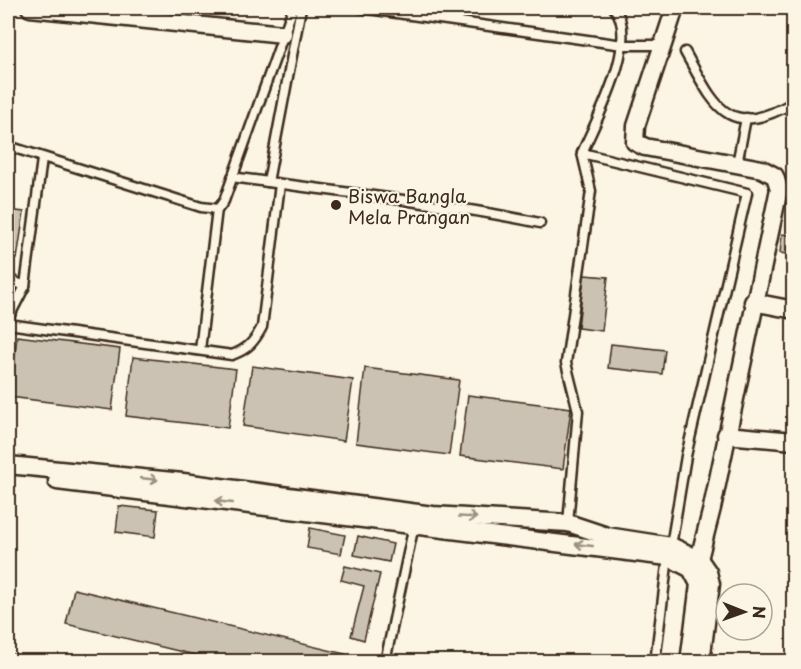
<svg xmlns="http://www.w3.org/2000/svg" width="801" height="669" font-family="'Playpen Sans',sans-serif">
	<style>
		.building { fill: #ccc2b3; stroke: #3b2a1e; stroke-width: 1.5 }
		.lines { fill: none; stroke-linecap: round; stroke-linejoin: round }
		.lane-casing { stroke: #3b2a1e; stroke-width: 13 }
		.street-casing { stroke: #3b2a1e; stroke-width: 21 }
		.lane { stroke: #fcf5e5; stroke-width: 8 }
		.street { stroke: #fcf5e5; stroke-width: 16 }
		.oneway { stroke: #9c9082 }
		.poi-dot { fill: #3b2a1e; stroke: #fcf5e5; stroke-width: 2 }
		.labels { text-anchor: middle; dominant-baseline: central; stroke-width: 4.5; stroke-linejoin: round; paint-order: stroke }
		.poi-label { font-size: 18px; fill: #3b2a1e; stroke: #fcf5e5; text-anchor: start }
	</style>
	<rect width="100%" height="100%" fill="#fcf5e5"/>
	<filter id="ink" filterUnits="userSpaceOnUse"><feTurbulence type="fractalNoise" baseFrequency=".0167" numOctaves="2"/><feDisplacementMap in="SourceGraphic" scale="12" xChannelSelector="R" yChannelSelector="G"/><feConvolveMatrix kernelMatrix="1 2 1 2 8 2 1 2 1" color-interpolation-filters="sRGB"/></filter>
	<g filter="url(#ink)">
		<g class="building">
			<path d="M8 210 24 212 17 259 8 257Z"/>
			<path d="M782 234 794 236V255L780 253Z"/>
			<path d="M584 275 608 277 602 331 578 328Z"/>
			<path d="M17 336 120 349 112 410 10 397Z"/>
			<path d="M611 344 665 350 662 374 608 368Z"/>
			<path d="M133 357 236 369 228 428 126 416Z"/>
			<path d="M252 366 353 380 344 441 243 426Z"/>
			<path d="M365 368 459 380 449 455 356 443Z"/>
			<path d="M468 395 571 408 563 469 460 456Z"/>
			<path d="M119 506 158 510 155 537 116 532Z"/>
			<path d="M310 528 345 535 341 554 307 548Z"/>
			<path d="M358 536 393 544 389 562 354 555Z"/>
			<path d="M345 566 380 574 364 640 351 636 364 586 341 580Z"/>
			<path d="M74 589 345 654 343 662H224L66 624Z"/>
			<path d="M8 653 41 662H8Z"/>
		</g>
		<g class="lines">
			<defs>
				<g id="lane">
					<path d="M361 8 623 45H663"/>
					<path d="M614 8C641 39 596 120 582 153L747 193 686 456 671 546"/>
					<path d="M685 52C715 106 727 141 794 102"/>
					<path d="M8 146 201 207 218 209 224 201 293 8"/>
					<path d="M737 164 746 118"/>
					<path d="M232 177C335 192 439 202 540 223"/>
					<path d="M268 182 301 8"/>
					<path d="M8 279 25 286"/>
					<path d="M8 319 25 286 42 159"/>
					<path d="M8 324 232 355C248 349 254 342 262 327L280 184"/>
					<path d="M200 350 217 209"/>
					<path d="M568 523 578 411 566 363 591 191 582 153"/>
					<path d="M385 662 414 525"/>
					<path d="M655 662 668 557"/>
				</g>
				<g id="street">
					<path d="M30 8 283 34"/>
					<path d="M675 8 636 126 635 142 645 147 762 169 775 176 779 189 712 508 699 559 692 567"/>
					<path d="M753 302 794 310"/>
					<path d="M726 435 794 441"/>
					<path d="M8 465 183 482 433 515 568 523 607 536 671 546 699 559 708 572 711 584 701 662"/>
					<path d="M57 481 668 557 691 569 699 584 689 662"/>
				</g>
			</defs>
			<use href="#lane" class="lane-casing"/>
			<use href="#street" class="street-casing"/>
			<use href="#lane" class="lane"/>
			<use href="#street" class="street"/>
		</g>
		<defs><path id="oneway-shaft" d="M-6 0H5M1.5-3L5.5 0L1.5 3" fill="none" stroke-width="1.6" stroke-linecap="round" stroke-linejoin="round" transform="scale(1.5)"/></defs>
		<g class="oneway">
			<use href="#oneway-shaft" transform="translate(149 479) rotate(6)"/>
			<use href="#oneway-shaft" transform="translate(224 502) rotate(-174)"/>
			<use href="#oneway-shaft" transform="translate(468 517) rotate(3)"/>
			<use href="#oneway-shaft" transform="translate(584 545) rotate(-174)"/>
		</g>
	</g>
	<circle class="poi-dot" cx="336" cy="205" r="6"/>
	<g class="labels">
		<g class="poi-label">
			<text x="348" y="195">Biswa Bangla<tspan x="348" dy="21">Mela Prangan</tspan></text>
		</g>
	</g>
	<rect width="801" height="669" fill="none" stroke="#fcf5e5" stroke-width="30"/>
	<rect x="15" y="15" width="771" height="639" fill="none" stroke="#3b2a1e" stroke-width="2" filter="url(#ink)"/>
	<g transform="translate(744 612) rotate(91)"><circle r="28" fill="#fcf5e5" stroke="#afa495" stroke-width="1.5"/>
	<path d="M0-4.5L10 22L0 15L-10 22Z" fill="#3b2a1e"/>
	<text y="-9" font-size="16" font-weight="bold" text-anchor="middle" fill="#3b2a1e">N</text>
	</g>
</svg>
